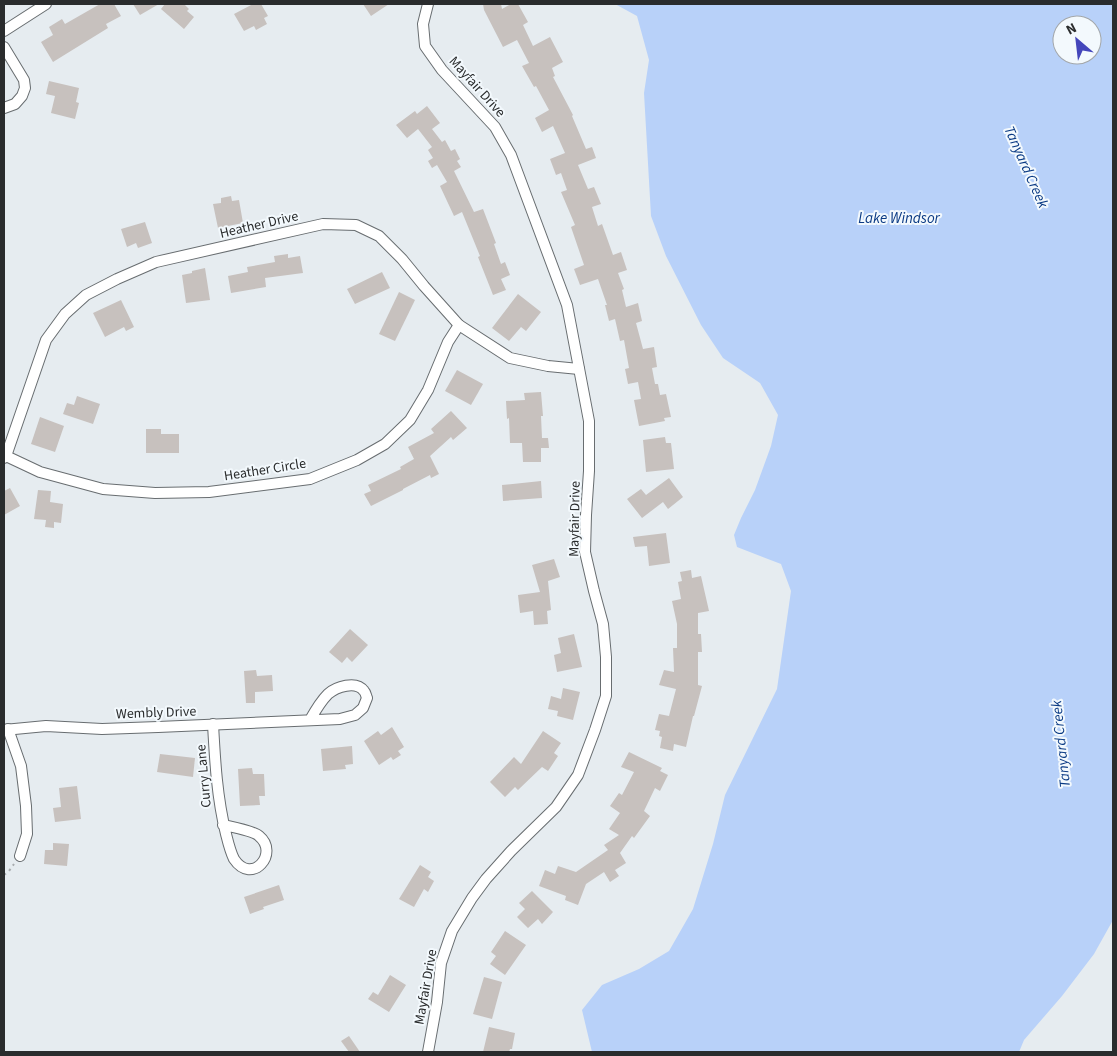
<svg xmlns="http://www.w3.org/2000/svg" width="1117" height="1056" font-family="'Source Sans 3',sans-serif">
	<style>
		.water { fill: #b8d1f9; fill-rule: evenodd }
		.building { fill: #c7c1be }
		.lines { fill: none; stroke-linecap: round; stroke-linejoin: round }
		.minor-casing { stroke: #686d70; stroke-width: 12 }
		.path { stroke: #a8acaf; stroke-width: 2; stroke-dasharray: 2.5 4; stroke-linecap: butt }
		.minor { stroke: #fff; stroke-width: 10 }
		.labels { text-anchor: middle; dominant-baseline: central; stroke-width: 4; stroke-linejoin: round; paint-order: stroke }
		.street-label { font-size: 14px; fill: #2a2c2d; stroke: #f3f9fd }
		.water-label { font-size: 15px; font-style: italic; fill: #0a3a84; stroke: #f3f9fd }
	</style>
	<rect width="100%" height="100%" fill="#e6ecf0"/>
	<path class="water" d="M615 4H1113V920L1094 954 1062 996 1024 1040 1019 1052H592L582 1010 602 985 639 969 669 951 693 909 713 844 725 795 777 689 791 591 781 564 737 547 734 535 741 518 755 490 771 446 778 415 760 383 723 358 701 325 666 256 651 216 644 93 649 60 637 16ZM1062 25H1092V55H1062Z"/>
	<g class="building">
		<path d="M100 4H114L121 16 106 24 108 28 53 62 41 42 53 35 49 27 62 19 65 24Z"/>
		<path d="M133 4H159L140 15Z"/>
		<path d="M165 4H184L189 9 187 11 194 17 184 29 161 9Z"/>
		<path d="M253 4H261L268 16 264 18 267 24 256 30 254 26 244 31 234 14Z"/>
		<path d="M363 4H389L371 16Z"/>
		<path d="M483 4H501L502 9 511 4H518L528 22 523 25 533 46 550 37 563 62 552 68 555 76 553 77 573 115 572 116 586 149 592 147 596 158 578 165 588 189 594 187 601 204 592 207 598 226 602 224 613 255 621 252 627 270 618 273 624 289 622 290 626 307 638 303 642 321 636 323 643 349 654 347 657 367 652 368 655 384H658L660 395 666 394 671 417 664 418 665 421 639 426 634 400 641 399 638 382 628 384 625 369 629 368 624 340 620 341 615 319 609 321 605 305H607L598 279 580 285 574 269 584 265 571 227 575 225 561 192 567 190 561 173 556 175 550 159 565 153 553 126 542 132 535 118 549 110 536 86 534 87 522 66 529 63 517 40 503 47 484 10Z"/>
		<path d="M49 81 79 88 76 102 79 103 75 119 51 113 55 96 46 94Z"/>
		<path d="M427 106 440 123 432 129 442 142 445 140 451 151 455 149 460 159 457 161 461 167 454 171 474 212 483 209 496 243 494 244 501 264 505 262 510 275 501 279 506 290 493 295 478 257 480 256 462 212 454 216 440 186 447 182 437 165 432 168 428 161 433 158 428 150 432 147 418 129 407 138 396 125 415 111 417 114Z"/>
		<path d="M231 196 232 201 239 200 243 223 218 228 213 204 221 203V198Z"/>
		<path d="M145 222 152 243 138 248 136 243 127 247 121 229Z"/>
		<path d="M288 254V258L300 256 303 273 265 278 266 287 231 293 228 276 248 272 247 267 275 262 274 256Z"/>
		<path d="M205 268 210 300 186 303 182 275 192 273V271Z"/>
		<path d="M382 272 390 288 355 304 347 289Z"/>
		<path d="M399 292 415 300 395 341 379 334Z"/>
		<path d="M518 294 541 312 526 331 521 327 509 341 492 328Z"/>
		<path d="M121 300 134 327 126 331 124 327 105 337 93 313Z"/>
		<path d="M457 370 483 384 471 405 445 391Z"/>
		<path d="M541 392 543 416H541L542 438H548L549 448H541V462H523L522 443H510L509 418 507 419 506 401 525 400 524 393Z"/>
		<path d="M77 396 100 404 93 424 63 414 67 403 74 405Z"/>
		<path d="M451 411 467 428 453 440 451 437 430 456 439 474 431 478 430 475 403 489V490L371 506 364 494 371 491 368 485 401 469 400 467 414 459 408 447 434 433 431 429Z"/>
		<path d="M40 417 64 426 55 452 31 444Z"/>
		<path d="M146 429H161V434H179V453H146Z"/>
		<path d="M665 437 666 443H671L674 469 646 472 643 440Z"/>
		<path d="M669 478 683 497 668 509 663 502 642 518 627 499 641 489 646 495Z"/>
		<path d="M541 481 542 498 503 501 502 485Z"/>
		<path d="M10 488 20 506 4 515V491Z"/>
		<path d="M38 490 51 491 50 502 63 504 61 523 54 522V528L45 527 46 520 34 519Z"/>
		<path d="M666 533 670 563 649 566 647 546 635 547 633 537Z"/>
		<path d="M554 559 560 577 548 581 551 610 547 611 548 624 534 625 533 611 520 613 518 595 540 592 532 565Z"/>
		<path d="M691 570 692 578 701 576 709 611 698 613V634H701L702 652H698V685L702 686 694 716H693L686 747 674 744 673 751 660 748 662 737 659 736 660 731 655 730 659 714 669 716 676 689 659 685 664 670 674 672 673 648H677V624L672 601 681 599 678 582 682 581 680 572Z"/>
		<path d="M350 629 368 645 352 662 347 657 342 663 329 652Z"/>
		<path d="M574 634 582 667 557 672 554 655 561 653 558 638Z"/>
		<path d="M256 670 257 676 272 675 273 691 255 692V703H246L244 671Z"/>
		<path d="M563 688 580 692 573 720 557 716 558 711 548 709 551 696 561 699Z"/>
		<path d="M392 727 404 747 398 751 401 755 393 760 391 757 379 765 364 741 378 731 381 735Z"/>
		<path d="M543 731 561 743 554 753 558 756 548 771 542 767 518 790 515 787 505 797 490 782 514 757 521 764Z"/>
		<path d="M352 746 353 764 345 765 346 769 323 771 321 749Z"/>
		<path d="M629 752 662 768 660 771 668 775 660 791 655 788 644 811 650 816 634 838 632 836 620 853 626 863 615 870 619 876 610 882 604 872 586 884 578 905 565 900 566 896 539 886 545 870 555 874 558 866 576 872 608 850 604 845 619 835 609 829 620 813 610 806 619 793 622 795 634 772 621 767Z"/>
		<path d="M160 754 195 758 193 777 157 772Z"/>
		<path d="M252 768 253 774H264L265 796H259L260 805 240 806 238 769Z"/>
		<path d="M77 786 81 819 55 822 53 808 61 807 59 788Z"/>
		<path d="M53 843 69 844 67 866 44 864 45 850H53Z"/>
		<path d="M420 865 431 872 428 877 434 881 428 892 424 889 414 907 399 899Z"/>
		<path d="M279 885 284 900 263 907 264 909 250 914 244 897Z"/>
		<path d="M532 891 553 912 542 924 538 919 528 928 517 917 525 909 519 903Z"/>
		<path d="M505 931 526 945 505 975 490 964 496 956 491 952Z"/>
		<path d="M390 975 406 985 389 1012 368 999 373 992 378 995Z"/>
		<path d="M484 977 502 982 492 1019 473 1014Z"/>
		<path d="M489 1027 515 1033 512 1049H510L509 1052H483Z"/>
		<path d="M349 1036 360 1052H349L341 1041Z"/>
	</g>
	<g class="lines">
		<defs>
			<g id="minor">
				<path d="M428 4 423 24 425 46 442 70 495 127 511 155 567 305 589 421V471L586 515 585 552 594 591 603 624 606 657V696L595 730 578 775 556 807 511 851 486 879 472 898 452 931 441 963 437 1002 428 1052"/>
				<path d="M4 31 46 4"/>
				<path d="M4 47 24 80 25 88 22 96 15 104 4 108"/>
				<path d="M6 456 40 472 103 489 155 493 209 492 310 479 357 460 385 444 410 420 428 390 448 342 459 325"/>
				<path d="M4 458 6 456 46 340 65 314 86 295 117 279 156 262 323 224 356 225 379 236 402 259 424 286 459 325 510 358 548 366 579 369"/>
				<path d="M213 724C215 761 217 798 226 834 228 842 230 851 234 859 252 886 280 853 259 836 254 831 232 827 223 825"/>
				<path d="M8 729 21 766 26 806 27 834 20 856"/>
				<path d="M4 730 46 726 102 729 158 727 340 719 355 715 363 708 367 698C366 696 366 693 364 691 356 680 336 687 328 694 321 701 315 711 310 720"/>
			</g>
		</defs>
		<use href="#minor" class="minor-casing"/>
		<path class="path" d="M4 875 9 871 14 864"/>
		<use href="#minor" class="minor"/>
	</g>
	<g class="labels">
		<g class="street-label">
			<text transform="translate(477 87) rotate(48)">Mayfair Drive</text>
			<text transform="translate(259 225) rotate(-13)">Heather Drive</text>
			<text transform="translate(265 470) rotate(-9)">Heather Circle</text>
			<text transform="translate(575 519) rotate(-89)">Mayfair Drive</text>
			<text transform="translate(156 713) rotate(-2)">Wembly Drive</text>
			<text transform="translate(204 776) rotate(-95)">Curry Lane</text>
			<text transform="translate(426 987) rotate(-80)">Mayfair Drive</text>
		</g>
		<g class="water-label">
			<text transform="translate(1026 167) rotate(66)">Tanyard Creek</text>
			<text x="899" y="218">Lake Windsor</text>
			<text transform="translate(1061 744) rotate(-96)">Tanyard Creek</text>
		</g>
	</g>
	<rect width="1117" height="1056" fill="none" stroke="#2a2c2d" stroke-width="10"/>
	<g transform="translate(1077 40) rotate(332)"><circle r="24" fill="#f3f9fd" stroke="#a3a7aa"/>
	<path d="M0-4L9 19L0 12L-9 19Z" fill="#4446bb"/>
	<text y="-8" font-size="14" font-weight="bold" text-anchor="middle" fill="#2a2c2d">N</text>
	</g>
</svg>
